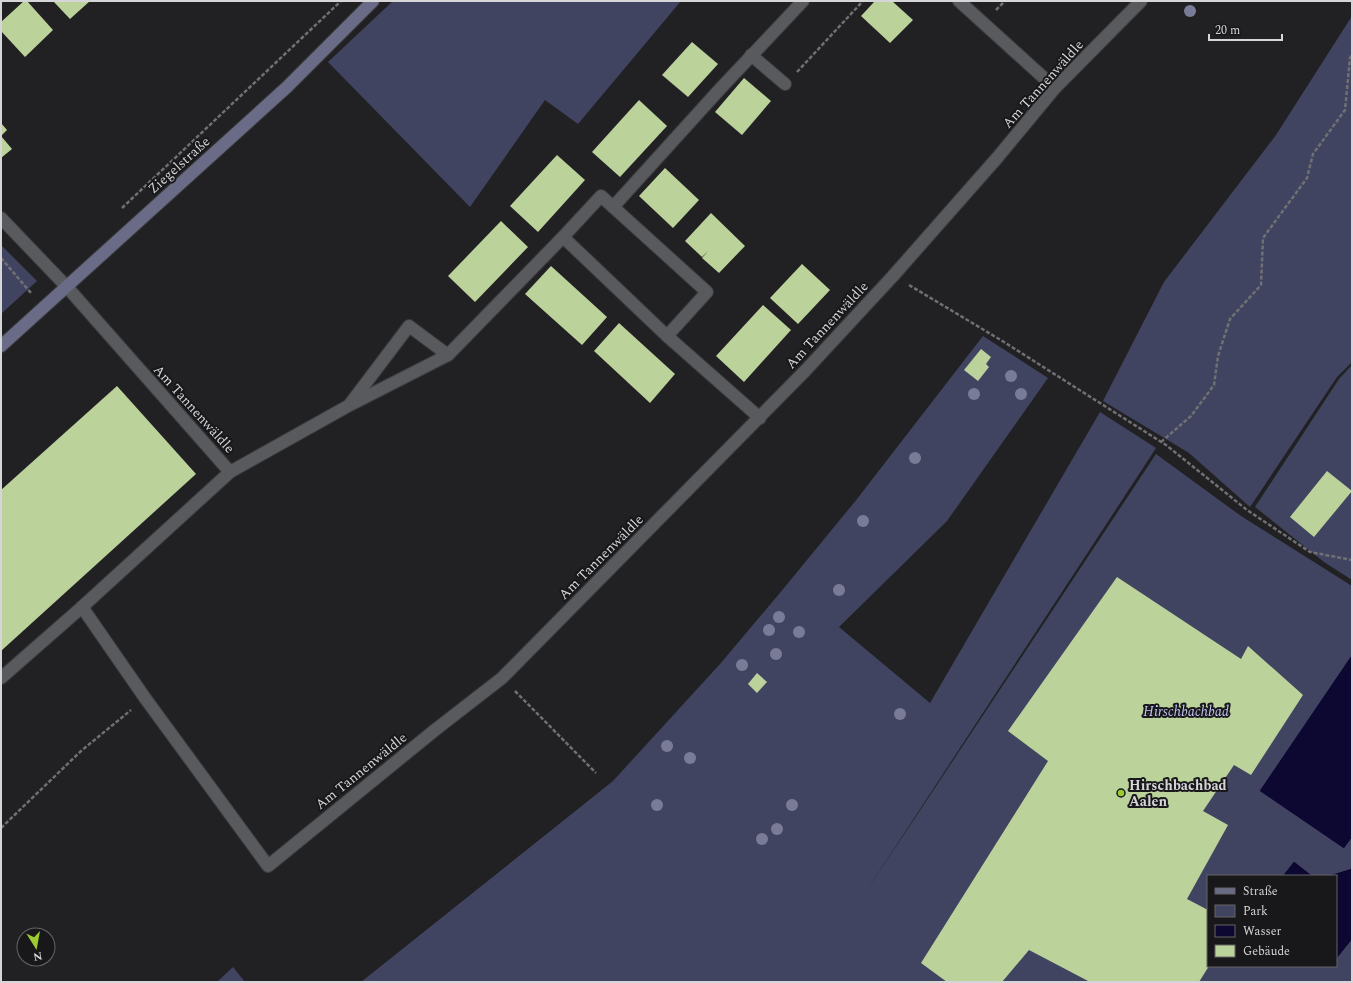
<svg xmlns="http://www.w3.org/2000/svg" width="1353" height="983" font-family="Spectral,serif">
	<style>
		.green { fill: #414461; fill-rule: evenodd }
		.water { fill: #0c0831; stroke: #494663 }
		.building { fill: #bcd29b }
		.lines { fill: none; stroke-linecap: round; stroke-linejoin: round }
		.lane-casing { stroke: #3b3c3e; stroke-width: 14 }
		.street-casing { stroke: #3b3c3e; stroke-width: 14 }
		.secondary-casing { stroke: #3b3c3e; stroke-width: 14 }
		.path { stroke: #707072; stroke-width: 2.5; stroke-dasharray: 4 2; stroke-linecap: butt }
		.lane { stroke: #595a5d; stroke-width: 12 }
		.street { stroke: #595a5d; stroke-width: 12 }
		.secondary { stroke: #6a6c87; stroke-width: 12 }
		.tree { fill: #7a7c97 }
		.poi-dot { fill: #9cca31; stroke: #18181b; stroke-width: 1.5 }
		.labels { text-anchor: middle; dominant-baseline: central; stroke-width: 4; stroke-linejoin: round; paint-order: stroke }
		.street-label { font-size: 14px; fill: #d6d6d8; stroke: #18181b }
		.park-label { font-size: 14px; font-style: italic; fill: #c2c7f5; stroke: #18181b }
		.poi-label { font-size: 14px; font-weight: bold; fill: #d6d6d8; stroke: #18181b; text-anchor: start }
	</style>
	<rect width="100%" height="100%" fill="#212124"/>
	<g class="green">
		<path d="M393 1H681L578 124 545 100 470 207 328 62Z"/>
		<path d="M1352 16V362L1337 377 1250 507 1189 453 1103 401 1164 282 1276 135Z"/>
		<path d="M1 245 37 281 1 314Z"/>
		<path d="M983 336 1048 378 947 521 839 627 930 703 1100 412 1156 448 860 901 1156 454 1241 516 1352 586V982H361L613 781 720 664 784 588 857 499ZM1208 876H1336V966H1208Z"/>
		<path d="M1352 365V580L1324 562 1255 507 1339 379Z"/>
		<path d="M233 967 245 982H217Z"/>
	</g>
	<g class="water">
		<path d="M1352 654V838L1344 849 1259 791Z"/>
		<path d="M1294 861 1313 876H1282Z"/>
		<path d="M1352 868V940L1336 960V876H1326Z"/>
	</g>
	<g class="building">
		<path d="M24 1H27L53 30 25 57 1 31V22Z"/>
		<path d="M53 1H90L70 19Z"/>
		<path d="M875 1H892L913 20 890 43 861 16Z"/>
		<path d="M692 42 718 64 688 97 662 75Z"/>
		<path d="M744 78 771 101 742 135 715 112Z"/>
		<path d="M639 100 667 126 620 177 592 152Z"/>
		<path d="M1 123 7 130 1 136Z"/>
		<path d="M1 136 12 149 1 158Z"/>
		<path d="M557 155 585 180 538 232 510 206Z"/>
		<path d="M665 168 699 200 673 228 639 196Z"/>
		<path d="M711 213 745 246 719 273 702 258 708 251 702 257 685 241Z"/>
		<path d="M501 221 528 247 475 302 448 276Z"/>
		<path d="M802 264 830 290 798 324 770 298Z"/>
		<path d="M551 266 607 317 582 345 525 294Z"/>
		<path d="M763 305 791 330 744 382 716 356Z"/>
		<path d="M619 323 675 374 650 403 594 351Z"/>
		<path d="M981 349 991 357 986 364 989 367 978 381 964 370Z"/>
		<path d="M117 386 196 474 1 651V490Z"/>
		<path d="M1327 471 1352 491 1314 537 1290 517Z"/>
		<path d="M1117 577 1241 659 1248 646 1303 695 1251 775 1234 765 1203 811 1228 825 1187 899 1208 910 1209 966 1199 982H1090L1029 950 1002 982H947L921 963 1048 761 1008 731Z"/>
		<path d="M757 673 767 682 757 693 748 684Z"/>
	</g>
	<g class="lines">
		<defs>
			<path id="lane" d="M1 678 82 607"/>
			<g id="street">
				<path d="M959 1 1055 88"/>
				<path d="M751 55 785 84"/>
				<path d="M613 207 720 89 803 1"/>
				<path d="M1 218 67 287 230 472 82 607 145 698 268 866 435 730 502 678 805 371 893 276 997 158 1055 88 1141 1"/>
				<path d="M667 336 707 292 601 196 563 237 667 336 760 418"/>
				<path d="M350 404 409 326 448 355"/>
				<path d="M230 472 348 406 448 355 563 237"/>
			</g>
			<path id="secondary" d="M1 346 287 87 373 1"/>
		</defs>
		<use href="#lane" class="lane-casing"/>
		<use href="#street" class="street-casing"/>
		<use href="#secondary" class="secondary-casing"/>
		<g class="path">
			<path d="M996 10 1005 1"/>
			<path d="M797 72 863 1"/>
			<path d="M122 208 341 1"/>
			<path d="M1 258 31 293"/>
			<path d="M909 285 1004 342 1166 445 1247 510 1310 552 1352 560"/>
			<path d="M1161 442 1191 416 1214 385 1218 356 1230 319 1261 285 1263 238 1307 178 1313 154 1345 110 1350 58 1352 55"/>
			<path d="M515 691 596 773"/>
			<path d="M1 828 81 751 131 710"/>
		</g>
		<use href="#lane" class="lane"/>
		<use href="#street" class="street"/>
		<use href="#secondary" class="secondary"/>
	</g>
	<g class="tree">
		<circle cx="1190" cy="11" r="6"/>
		<circle cx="1011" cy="376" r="6"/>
		<circle cx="974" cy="394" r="6"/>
		<circle cx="1021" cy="394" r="6"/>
		<circle cx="915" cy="458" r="6"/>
		<circle cx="863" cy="521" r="6"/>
		<circle cx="839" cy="590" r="6"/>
		<circle cx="779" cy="617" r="6"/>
		<circle cx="769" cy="630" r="6"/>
		<circle cx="799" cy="632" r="6"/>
		<circle cx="776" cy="654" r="6"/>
		<circle cx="742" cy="665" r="6"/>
		<circle cx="900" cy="714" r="6"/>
		<circle cx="667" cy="746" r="6"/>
		<circle cx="690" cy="758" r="6"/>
		<circle cx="657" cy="805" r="6"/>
		<circle cx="792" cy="805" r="6"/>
		<circle cx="777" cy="829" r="6"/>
		<circle cx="762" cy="839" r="6"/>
	</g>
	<circle class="poi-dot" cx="1121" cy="793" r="4"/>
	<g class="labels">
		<g class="street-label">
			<text transform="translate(1043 84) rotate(-48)">Am Tannenwäldle</text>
			<text transform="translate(179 165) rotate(-42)">Ziegelstraße</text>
			<text transform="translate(827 325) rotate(-47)">Am Tannenwäldle</text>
			<text transform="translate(194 409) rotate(48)">Am Tannenwäldle</text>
			<text transform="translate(601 557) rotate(-45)">Am Tannenwäldle</text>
			<text transform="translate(361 771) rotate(-39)">Am Tannenwäldle</text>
		</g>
		<g class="park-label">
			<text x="1186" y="711">Hirschbachbad</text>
		</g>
		<g class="poi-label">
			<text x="1129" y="785">Hirschbachbad<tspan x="1129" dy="16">Aalen</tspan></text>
		</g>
	</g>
	<rect width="1353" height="983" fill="none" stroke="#d6d6d8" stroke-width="4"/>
	<rect x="1207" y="875" width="130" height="92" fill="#18181b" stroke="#646467"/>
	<rect x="1215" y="888" width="20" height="6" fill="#6a6c87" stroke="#646467"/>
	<text x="1243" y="895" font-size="12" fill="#d6d6d8">Straße</text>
	<rect x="1215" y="905" width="20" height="12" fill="#414461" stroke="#646467"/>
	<text x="1243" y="915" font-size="12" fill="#d6d6d8">Park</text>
	<rect x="1215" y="925" width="20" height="12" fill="#0c0831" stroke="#646467"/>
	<text x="1243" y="935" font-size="12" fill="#d6d6d8">Wasser</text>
	<rect x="1215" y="945" width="20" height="12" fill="#bcd29b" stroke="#646467"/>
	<text x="1243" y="955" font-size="12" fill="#d6d6d8">Gebäude</text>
	<g transform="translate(36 947) rotate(169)"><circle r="19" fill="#18181b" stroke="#646467"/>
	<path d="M0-3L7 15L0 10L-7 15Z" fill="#9cca31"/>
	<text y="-6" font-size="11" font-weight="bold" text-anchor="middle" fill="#d6d6d8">N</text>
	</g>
	<path d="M1209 34v6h73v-6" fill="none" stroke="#d6d6d8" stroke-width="2"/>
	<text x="1215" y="34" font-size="12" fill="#d6d6d8" stroke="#18181b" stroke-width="3" paint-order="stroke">20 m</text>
</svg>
